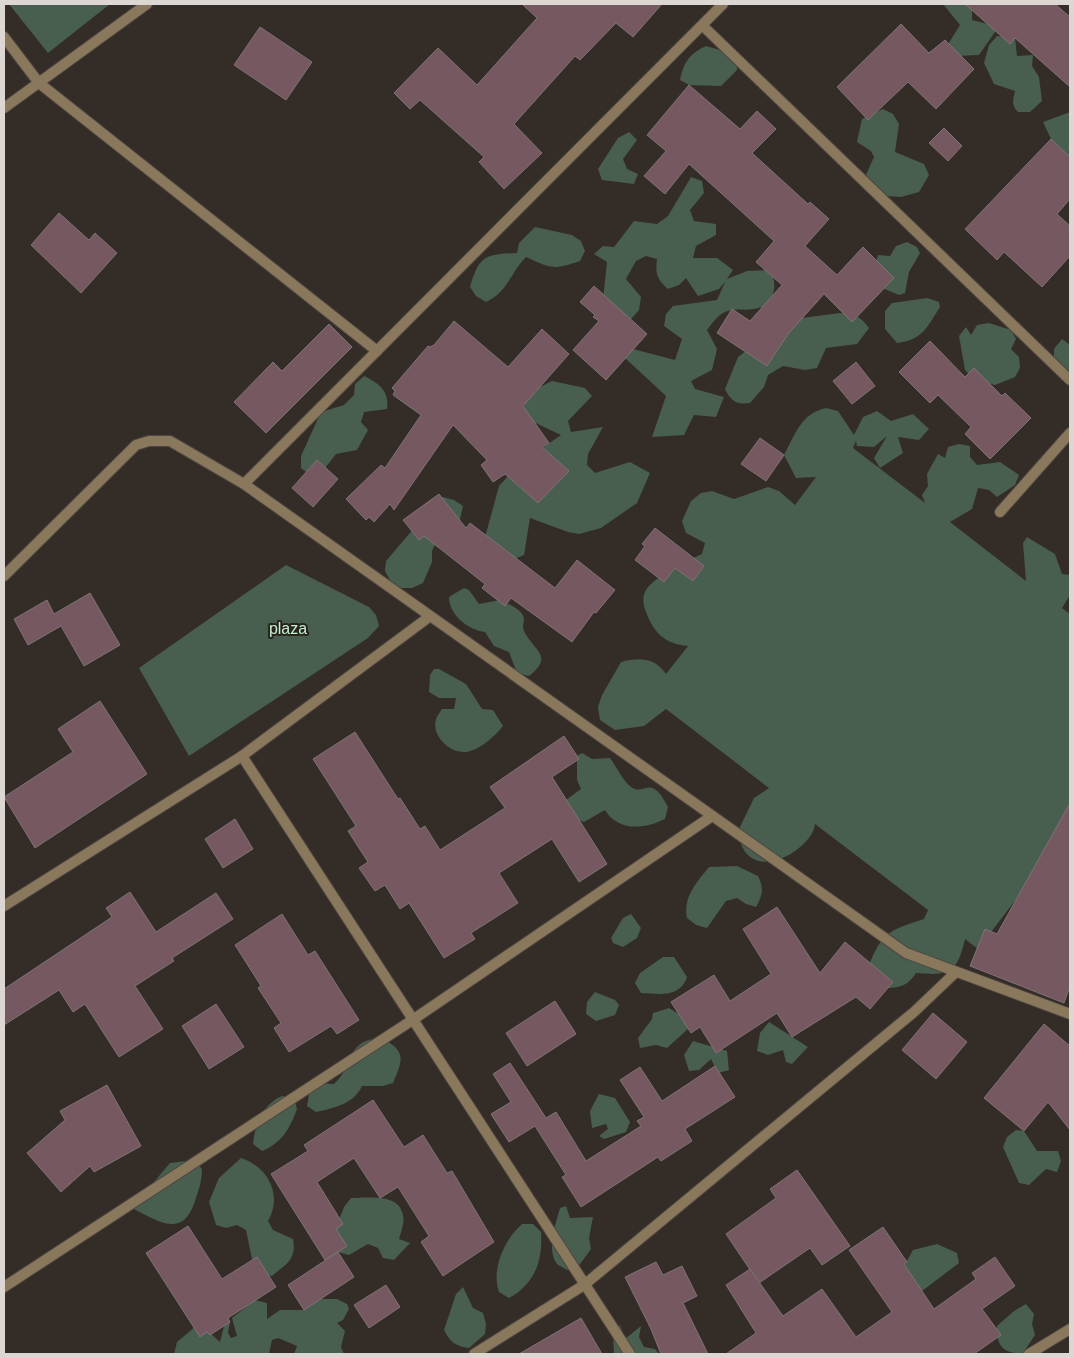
<svg xmlns="http://www.w3.org/2000/svg" width="1074" height="1358" font-family="Arial,sans-serif">
	<style>
		.green { fill: #485e4e }
		.building { fill: #765861; stroke: #7f7377 }
		.lines { fill: none; stroke-linecap: round; stroke-linejoin: round }
		.minor-casing { stroke: #4f4743; stroke-width: 12 }
		.minor { stroke: #8a785c; stroke-width: 10 }
		.labels { text-anchor: middle; dominant-baseline: central; stroke-width: 4; stroke-linejoin: round; paint-order: stroke }
		.park-label { font-size: 16px; fill: #c0f2ce; stroke: #2a221d }
	</style>
	<rect width="100%" height="100%" fill="#342c27"/>
	<g class="green">
		<path d="M9 4H110L48 53Z"/>
		<path d="M943 4H972V20L988 24 997 29 979 55 956 56 947 46 960 25Z"/>
		<path d="M997 36 1015 38 1017 56 1033 55 1032 66 1039 77 1042 101 1030 112H1018C1011 105 1013 100 1015 91L994 84 984 63 989 45Z"/>
		<path d="M706 46 727 52 736 58 737 70 721 86 689 85 680 80C683 63 690 53 706 46Z"/>
		<path d="M883 109 893 114 899 124 895 152 924 164 929 175 919 192 901 197 871 195 865 177 874 157 871 151 857 142 862 119Z"/>
		<path d="M1070 112V170L1062 169 1048 156 1051 139 1043 122Z"/>
		<path d="M629 132 637 140 623 159 627 169 638 174 634 184 602 180 598 169 618 138Z"/>
		<path d="M691 177 702 181 704 193 690 210 694 221 716 224V235L696 246 693 258H717L733 270 727 279 747 271 770 270C779 285 774 307 754 309 743 311 733 307 723 313 717 316 711 325 707 330L717 349 712 370 691 381 695 389 724 397 716 417 694 415 684 435 652 437 666 396 625 358 629 348 675 360 682 339 664 326 666 314 673 306 717 300 725 282 719 289 698 296 686 278 679 285 668 289C657 280 655 273 657 259L646 256 636 261 626 279 641 297 639 310 625 326 602 309 607 262 594 254 603 246 614 247 634 221 657 224 668 216Z"/>
		<path d="M535 227 572 235 581 241 585 251 580 261C553 270 552 269 526 257 510 273 508 292 486 302L476 296 470 287C479 256 485 254 517 253L519 243Z"/>
		<path d="M907 242 917 247 920 253 909 272 905 293 899 295 882 288 873 274 878 255 890 256 896 246Z"/>
		<path d="M927 298 939 302 940 307C927 327 923 340 897 343L885 329V311L892 303Z"/>
		<path d="M840 313C853 314 861 316 869 328L857 344 826 348 817 368 805 370 783 366 768 375 764 387 750 403C736 405 731 401 725 389L738 357 747 350 802 318Z"/>
		<path d="M989 323 1011 330 1016 339 1011 349 1019 357 1020 368 1015 377 995 385 973 379 965 370 959 336 966 327 971 335 977 325Z"/>
		<path d="M1062 339 1070 345V382L1054 362V349Z"/>
		<path d="M364 376C379 383 390 392 387 409L364 412 361 422 368 430 357 450 336 454 322 472 310 475 301 468V456L321 412 344 405 354 395 355 384Z"/>
		<path d="M552 381 585 388 592 396 568 421 571 432 603 427 588 454 587 465 595 473 630 462 650 473 637 503 601 528 579 534 568 532 530 518 524 555 504 563 484 541 499 486 519 464 561 435 523 417C525 391 529 393 552 381Z"/>
		<path d="M826 408 838 411 854 435 863 417 877 411 891 421 913 414 929 429 919 440 898 437 903 453 880 468 874 458 887 436 874 447 857 446 856 441 853 448 925 503 922 495 928 486 927 474 938 454 945 458 948 447 959 444 970 446V457L977 465 1000 462 1019 475 1015 485 997 497 989 490 978 488 972 509 950 522 1026 581 1023 543 1027 537 1055 554 1062 574 1070 575V595L1062 608 1070 614V829L978 949 965 939C957 973 950 976 916 973 908 986 899 988 885 988L868 967C883 931 888 931 924 919L928 910 815 824C813 846 767 876 747 854 742 849 740 840 737 833L754 798 769 788 666 709 644 726 615 730 600 720 598 707 602 695 621 662C640 657 655 658 666 674L688 646C665 644 654 633 646 612 643 605 642 597 646 590 655 576 688 560 702 554L705 543 686 533 682 521 691 501 701 493 712 491 734 499 768 487 779 491 795 505 816 477 796 478 784 455C795 435 801 413 826 408Z"/>
		<path d="M443 497 454 500 463 506 458 528 438 538 432 551V562L423 583 412 588H401L391 582 385 571 386 561 415 527 424 505 433 498Z"/>
		<path d="M286 565 369 607 376 615 379 626 368 638 189 756 139 668Z"/>
		<path d="M464 588 469 590 479 604 500 600C508 604 523 609 524 619 524 623 522 627 524 631 533 650 555 656 529 676L517 673 509 652 494 646 485 632C468 630 449 615 449 597Z"/>
		<path d="M434 669H439L466 684 482 709 493 710 503 726C495 736 479 751 465 752 450 753 431 736 436 719 437 716 440 712 442 709H454L456 698H439L429 692 430 675Z"/>
		<path d="M582 753 592 759 610 758C616 766 623 781 631 787 645 797 650 772 668 807L665 819C645 829 618 832 605 810L584 822 568 815 566 800 581 789 577 780V756Z"/>
		<path d="M737 866 758 876C764 888 763 895 756 907L746 904 737 898 726 901 707 928 696 925 687 918C683 897 696 883 709 867Z"/>
		<path d="M631 914 641 928 637 938 623 947 613 943 611 938 623 918Z"/>
		<path d="M663 957H674L687 977C680 998 659 994 641 993L635 983 640 973Z"/>
		<path d="M595 992 615 1000 619 1005 615 1015 596 1021 586 1014 587 1002Z"/>
		<path d="M669 1008 690 1021 689 1028 667 1048 656 1045 640 1048 638 1038 652 1019 653 1013Z"/>
		<path d="M769 1022 808 1047 792 1064 786 1062 783 1050 768 1055 757 1051 760 1033Z"/>
		<path d="M381 1038C407 1051 403 1060 393 1083L383 1086H362C354 1104 334 1108 316 1112L307 1106 311 1083 334 1084C355 1065 345 1040 381 1038Z"/>
		<path d="M693 1041 727 1051 729 1070 718 1073 711 1059 699 1070 689 1071 684 1055Z"/>
		<path d="M599 1094 615 1098 630 1122 626 1132 604 1139 599 1136 608 1129 606 1124 592 1128 590 1111Z"/>
		<path d="M282 1096 294 1098 297 1109C290 1128 282 1143 262 1151L253 1144C255 1124 263 1104 282 1096Z"/>
		<path d="M1016 1130 1024 1131 1037 1151H1058L1061 1161 1057 1172 1046 1169 1029 1185 1019 1183 1003 1147 1007 1137Z"/>
		<path d="M241 1158C268 1167 283 1195 268 1221L273 1230 293 1239C297 1260 286 1264 272 1276L261 1274 253 1264 246 1230 237 1225 226 1228 216 1225 209 1202 219 1178Z"/>
		<path d="M194 1160 202 1169C202 1182 198 1192 194 1204 181 1239 156 1220 132 1208L170 1163Z"/>
		<path d="M351 1198C368 1198 399 1193 403 1215 405 1222 401 1232 399 1239L410 1243 394 1260 383 1258 378 1248 368 1244 349 1255 338 1252 331 1240 344 1207Z"/>
		<path d="M566 1206 570 1218 593 1217 589 1238 591 1249 578 1267 567 1270C564 1268 559 1266 557 1264 546 1249 556 1223 560 1208Z"/>
		<path d="M522 1224H533L541 1232C543 1260 535 1284 509 1298L499 1292C491 1269 504 1240 522 1224Z"/>
		<path d="M937 1244 957 1253 959 1263 922 1291 901 1272 913 1250Z"/>
		<path d="M463 1287 473 1308 483 1313 486 1324 485 1334 469 1348C455 1346 450 1342 444 1330L456 1294Z"/>
		<path d="M314 1299H337L347 1304 349 1309 343 1320 337 1323 345 1331 341 1347 344 1354H294L297 1346 278 1338 272 1340 269 1354H174L177 1342 196 1326 207 1330 220 1342 225 1322H230L228 1333 231 1338 237 1336 232 1318 255 1300 267 1303V1319L280 1310H303Z"/>
		<path d="M1026 1304 1034 1314 1032 1324 1035 1335 1023 1353C1003 1354 996 1345 997 1326L1014 1311Z"/>
		<path d="M620 1325 625 1339 641 1326 639 1337 644 1347 655 1349 659 1354H614L613 1334Z"/>
	</g>
	<g class="building">
		<path d="M522 4H662L633 37 616 23 580 60 575 56 514 124 542 153 504 189 479 162 484 157 420 100 410 109 394 93 438 48 477 85 537 18Z"/>
		<path d="M965 4H1055L1070 17V87L1015 38 1010 44Z"/>
		<path d="M901 24 929 53 945 40 974 69 936 109 908 82 868 120 837 87Z"/>
		<path d="M260 27 312 62 286 100 234 65Z"/>
		<path d="M689 85 740 129 757 111 776 129 752 153 808 204 810 202 829 219 805 246 837 275 863 247 894 278 852 322 824 294 788 334 767 366 717 333 732 309 750 321 782 285 756 262 774 241 689 164 665 194 644 176 666 151 647 135Z"/>
		<path d="M944 128 962 146 948 161 929 143Z"/>
		<path d="M1051 139 1070 157V199L1057 214 1070 226V256L1042 287 1004 252 997 260 965 229Z"/>
		<path d="M59 213 89 240 95 233 117 253 81 293 31 245Z"/>
		<path d="M594 286 647 334 606 380 573 350 599 321 593 317 595 315 580 302Z"/>
		<path d="M454 321 508 367 542 329 569 354 523 406 549 443 542 447 569 471 538 503 505 474 493 482 481 465 487 460 453 425 394 510 390 504 374 522 369 517 366 520 346 499 381 465 385 468 421 415 393 395 395 391 392 388 428 346 430 347 434 345Z"/>
		<path d="M329 324 352 347 266 433 234 402 273 362 282 371Z"/>
		<path d="M930 341 965 377 974 368 1002 396 1005 393 1031 418 990 459 965 434 971 427 938 395 930 403 899 372Z"/>
		<path d="M856 362 875 386 852 404 833 381Z"/>
		<path d="M760 438 784 455 766 481 741 464Z"/>
		<path d="M317 460 338 479 313 507 292 488Z"/>
		<path d="M439 494 466 528 470 523 555 588 577 560 615 590 596 613 594 612 572 642 511 598 505 606 482 588 485 584 424 536 419 540 403 520Z"/>
		<path d="M655 528 704 566 693 581 675 568 664 582 635 560 645 546 642 544Z"/>
		<path d="M90 593 120 645 84 666 61 626 28 645 14 619 47 600 54 614Z"/>
		<path d="M100 701 147 774 35 848 4 797 73 752 58 729Z"/>
		<path d="M355 732 398 799 400 798 420 829 425 826 440 850 505 808 490 787 564 736 579 759 552 777 607 864 579 882 552 839 499 873 518 903 471 933 475 939 444 958 409 903 400 909 385 885 375 891 359 868 368 862 348 831 356 826 313 759Z"/>
		<path d="M1070 803V986L1064 1003 970 966 985 929 997 934Z"/>
		<path d="M235 819 253 849 223 868 205 839Z"/>
		<path d="M130 892 156 932 216 893 233 919 172 958 174 961 135 986 163 1029 119 1057 85 1004 73 1012 59 990 4 1025V989L112 917 106 908Z"/>
		<path d="M777 907 820 973 845 942 893 982 870 1009 856 997 792 1037 777 1013 716 1053 700 1027 691 1033 671 1002 714 975 730 1001 771 974 743 929Z"/>
		<path d="M282 914 308 955 315 951 359 1020 337 1034 331 1026 289 1052 274 1028 281 1023 258 988 261 986 235 945Z"/>
		<path d="M555 1001 576 1034 527 1066 506 1033Z"/>
		<path d="M216 1004 244 1047 209 1069 182 1026Z"/>
		<path d="M933 1013 967 1042 936 1079 902 1050Z"/>
		<path d="M1044 1024 1070 1046V1130L1048 1102 1024 1131 984 1098Z"/>
		<path d="M510 1063 546 1118 556 1112 586 1161 641 1126 637 1121 644 1117 620 1080 640 1067 662 1101 715 1066 735 1097 685 1129 692 1141 661 1161 658 1157 581 1207 562 1177 566 1175 535 1126 509 1142 491 1114 511 1102 493 1074Z"/>
		<path d="M107 1085 141 1146 94 1172 90 1166 61 1192 27 1153 65 1120 60 1111Z"/>
		<path d="M373 1100 404 1147 423 1135 447 1173 452 1171 494 1242 443 1276 421 1242 429 1236 398 1187 380 1198 354 1158 317 1182 343 1224 336 1229 347 1246 325 1260 271 1174 308 1151 304 1145Z"/>
		<path d="M797 1170 850 1246 822 1265 810 1248 759 1283 726 1234 776 1198 770 1189Z"/>
		<path d="M188 1226 222 1279 257 1257 276 1287 228 1318 230 1322 210 1335 207 1332 200 1337 146 1253Z"/>
		<path d="M883 1227 907 1262 904 1264 934 1309 976 1279 972 1273 995 1257 1015 1286 982 1309 1001 1335 974 1354H726L756 1333 726 1285 750 1269 783 1316 822 1289 856 1337 892 1312 849 1250Z"/>
		<path d="M338 1252 354 1277 304 1310 288 1285Z"/>
		<path d="M656 1262 663 1275 682 1266 697 1296 683 1303 708 1354H661L651 1329 625 1277Z"/>
		<path d="M386 1285 400 1307 369 1328 354 1305Z"/>
		<path d="M581 1318 602 1354H519Z"/>
	</g>
	<g class="lines">
		<defs>
			<g id="minor">
				<path d="M703 26 1070 380"/>
				<path d="M4 37 39 83 377 351"/>
				<path d="M4 108 147 4"/>
				<path d="M244 484 723 4"/>
				<path d="M1000 512 1070 433"/>
				<path d="M4 576 136 445 149 441H170L244 484 906 953 1070 1014"/>
				<path d="M242 756 630 1354"/>
				<path d="M4 906 242 756 429 617"/>
				<path d="M4 1287 414 1019 712 816"/>
				<path d="M474 1354 584 1285 914 1012 956 972"/>
				<path d="M1029 1354 1070 1329"/>
			</g>
		</defs>
		<use href="#minor" class="minor-casing"/>
		<use href="#minor" class="minor"/>
	</g>
	<g class="labels">
		<g class="park-label">
			<text x="288" y="628">plaza</text>
		</g>
	</g>
	<rect width="1074" height="1358" fill="none" stroke="#ddd7d4" stroke-width="10"/>
</svg>
